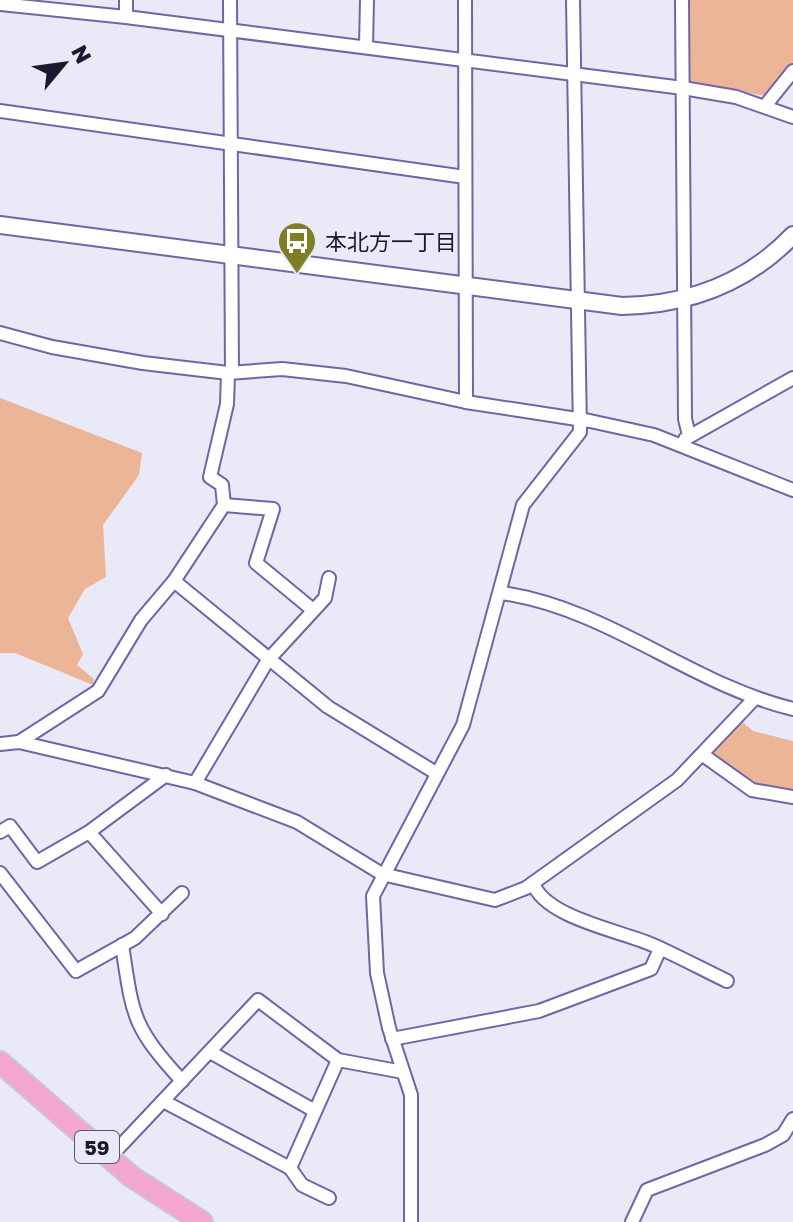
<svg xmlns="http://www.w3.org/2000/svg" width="793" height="1222" font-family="'Golos Text','Noto Sans JP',sans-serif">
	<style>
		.green { fill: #edb598 }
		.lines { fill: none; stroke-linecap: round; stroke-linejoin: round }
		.minor-casing { stroke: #6f66a6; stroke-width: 16 }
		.tertiary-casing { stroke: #6f66a6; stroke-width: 20 }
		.primary-casing { stroke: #c9c8ce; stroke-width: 24 }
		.minor { stroke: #fff; stroke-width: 12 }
		.tertiary { stroke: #fff; stroke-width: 16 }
		.primary { stroke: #f3a7d0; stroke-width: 20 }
		.labels { text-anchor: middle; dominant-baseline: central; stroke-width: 6; stroke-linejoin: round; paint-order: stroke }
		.shield { fill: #eae9f7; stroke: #5a576c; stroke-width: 2 }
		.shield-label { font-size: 20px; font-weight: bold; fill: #1c1831 }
		.poi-label { font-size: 22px; fill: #1c1831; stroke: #eae9f7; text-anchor: start }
	</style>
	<rect width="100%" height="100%" fill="#eae9f7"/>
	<g class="green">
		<path d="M690 0H793V62L765 96 690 82Z"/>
		<path d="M0 398 142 453 139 475 103 525 106 577 85 589 68 618 83 654 77 665 94 679 93 685 15 653H0Z"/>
		<path d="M739 719 753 731 793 741V794L752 787 708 755Z"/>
	</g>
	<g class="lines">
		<defs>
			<g id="minor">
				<path d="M230 0 232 372"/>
				<path d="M465 0 466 402"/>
				<path d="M682 0 685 419 689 435"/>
				<path d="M0 4 126 17 683 88 736 97 793 117"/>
				<path d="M126 17V0"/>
				<path d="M366 47 367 0"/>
				<path d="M765 106 793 71"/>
				<path d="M0 111 465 177"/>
				<path d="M0 333 52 347 143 363 228 373 282 369 346 376 466 402 590 421 654 435 793 490"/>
				<path d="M685 439 793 378"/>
				<path d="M224 505 273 509 256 563 313 610"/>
				<path d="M174 581 328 707 436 773"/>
				<path d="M502 593C610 609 690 684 793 709"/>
				<path d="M19 742 98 691 141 620 174 581 224 505 222 485 210 477 227 404 228 373"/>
				<path d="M0 744 19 742 195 783 297 822 382 874 495 900 526 888 677 780 754 699"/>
				<path d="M703 755 752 790 793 797"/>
				<path d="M195 783 268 660 325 598 329 578"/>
				<path d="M0 832 10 826 37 862 89 832 166 775"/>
				<path d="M89 832 162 914"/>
				<path d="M0 873 76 971 135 938 182 893"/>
				<path d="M533 883C545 918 622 931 653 945 678 956 702 969 727 981"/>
				<path d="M122 945C133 1017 132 1026 182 1081"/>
				<path d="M392 1039 539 1011 651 969 660 949"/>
				<path d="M210 1052 315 1111"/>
				<path d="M163 1101 290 1168 302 1185 329 1198"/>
				<path d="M109 1158 258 1000 338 1060 403 1072"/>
				<path d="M290 1168 338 1060"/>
				<path d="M411 1222V1095L389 1028 377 973 373 896 463 725 523 505 580 432 573 0"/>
				<path d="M632 1222 647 1190 765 1145 783 1135 793 1119"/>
			</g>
			<path id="tertiary" d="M0 225 622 306C688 305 747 283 793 235"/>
			<path id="primary" d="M0 1062 132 1177 202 1222"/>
		</defs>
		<use href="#minor" class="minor-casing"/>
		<use href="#tertiary" class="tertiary-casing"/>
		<use href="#primary" class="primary-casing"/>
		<use href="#minor" class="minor"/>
		<use href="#tertiary" class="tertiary"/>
		<use href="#primary" class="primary"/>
	</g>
	<defs>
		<symbol id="bus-pin" viewBox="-11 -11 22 30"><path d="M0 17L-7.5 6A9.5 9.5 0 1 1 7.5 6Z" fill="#7f7e26" stroke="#eae9f7"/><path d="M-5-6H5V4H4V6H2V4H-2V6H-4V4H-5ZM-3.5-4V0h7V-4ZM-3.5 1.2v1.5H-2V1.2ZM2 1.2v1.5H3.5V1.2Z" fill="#fff"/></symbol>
	</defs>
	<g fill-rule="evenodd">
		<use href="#bus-pin" x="275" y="219" width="44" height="60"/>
	</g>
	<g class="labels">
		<rect class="shield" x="75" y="1131" width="44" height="32" rx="6"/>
		<g class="shield-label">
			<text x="97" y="1147">59</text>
		</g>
		<g class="poi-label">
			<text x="325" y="241">本北方一丁目</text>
		</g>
	</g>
	<g transform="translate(64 64) rotate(61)" stroke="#eae9f7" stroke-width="6" paint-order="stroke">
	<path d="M0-6L14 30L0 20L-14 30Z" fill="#1c1831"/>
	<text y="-12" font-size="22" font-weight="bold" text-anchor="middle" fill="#1c1831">N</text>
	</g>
</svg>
